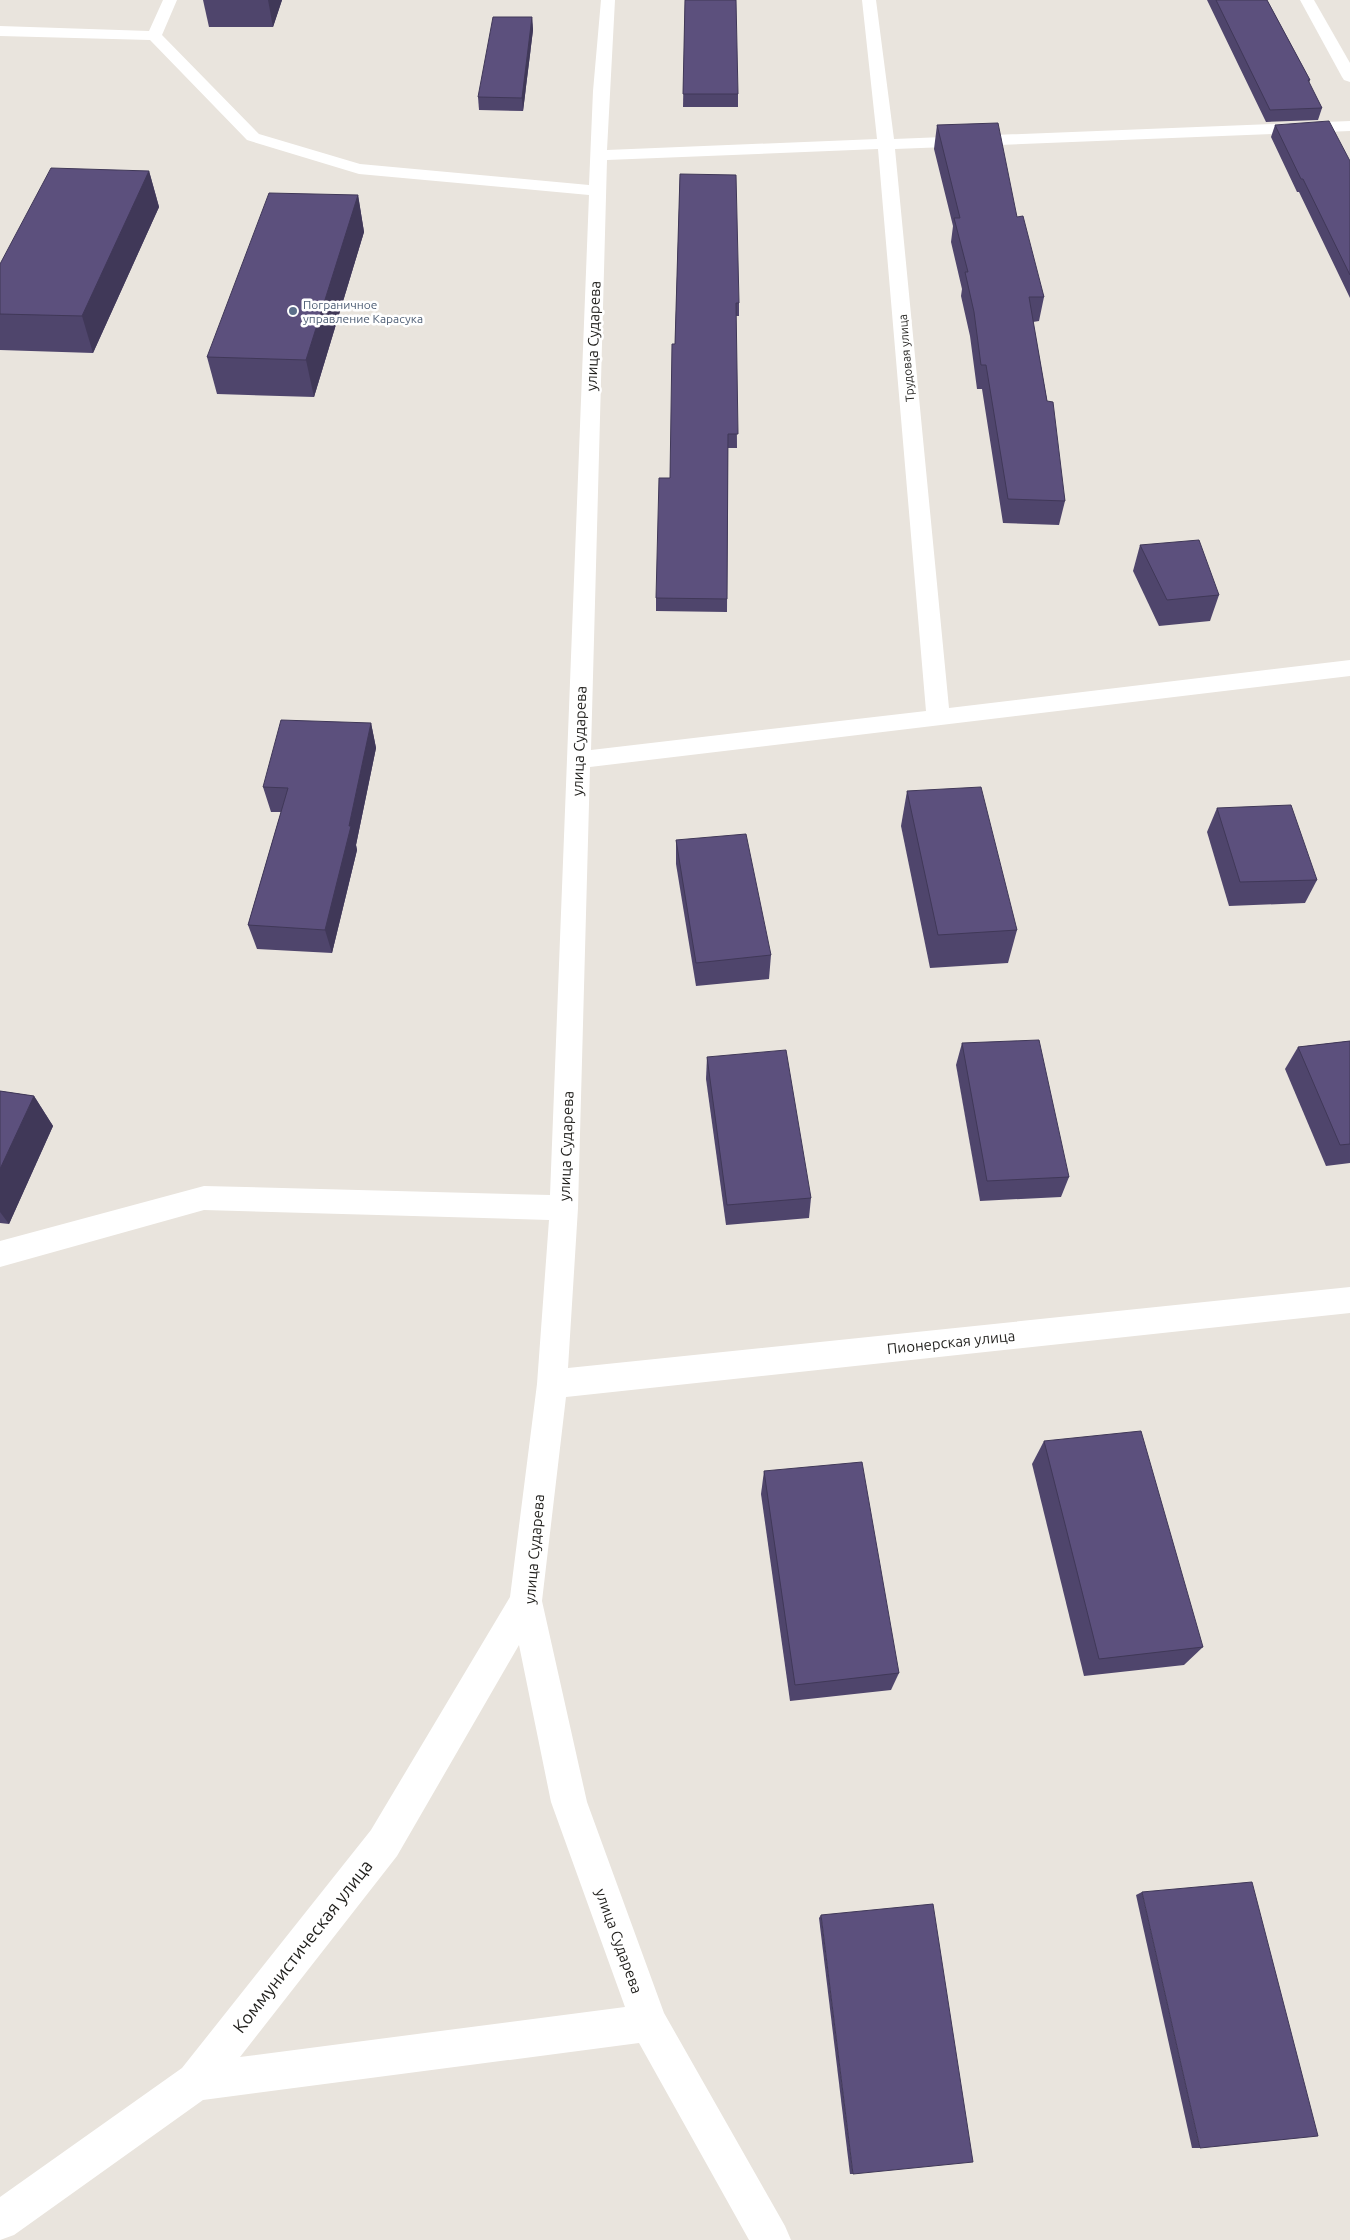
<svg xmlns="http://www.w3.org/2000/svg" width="1350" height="2240" font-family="Ubuntu,sans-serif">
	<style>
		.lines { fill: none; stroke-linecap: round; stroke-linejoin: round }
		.minor { fill: #fff; fill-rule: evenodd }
		.wall { fill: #4f456c }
		.shaded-wall { fill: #403858 }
		.building { fill: #5c507d; stroke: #403858 }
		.service-dot { fill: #5c6f8a; stroke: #fff; stroke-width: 2 }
		.labels { text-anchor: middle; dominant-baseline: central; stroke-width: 5; stroke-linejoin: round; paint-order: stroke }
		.far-service-label { font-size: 12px; fill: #4e5e75; stroke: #fff; text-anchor: start }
		.far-street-label { font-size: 12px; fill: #201f1c; stroke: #fff }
		.street-label { font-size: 15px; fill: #201f1c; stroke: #fff }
		.near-street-label { font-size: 18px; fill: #201f1c; stroke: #fff }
	</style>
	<rect width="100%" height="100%" fill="#e9e4dd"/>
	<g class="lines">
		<g class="minor">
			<path d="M163 0H177L162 35 259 134 360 164 589 185 593 91 601 0H615L607 150 877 139 862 0H876L894 139 1350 121V131L895 149 949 708 1350 660V676L590 767 578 1208 568 1368 1350 1287V1313L566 1397 542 1601 587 1802 664 2013 785 2226 791 2240H749L639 2043 203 2100 14 2235 0 2240V2197L182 2068 371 1830 510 1597 537 1384 549 1220 204 1210 0 1267V1241L204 1186 550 1195 589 195 359 174 247 140 150 40 0 36V26L149 31ZM878 149 926 711 591 750 607 160ZM519 1645 551 1802 625 2007 240 2057 397 1856Z"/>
			<path d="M1300 0H1314L1350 63V82L1344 80 1342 77Z"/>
		</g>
	</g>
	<g class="wall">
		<path d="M203 0H282L273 27H209Z"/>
		<path d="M685 0 738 94V107H683Z"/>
		<path d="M1207 0H1267L1310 80 1309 83 1322 108 1318 120 1266 122Z"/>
		<path d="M532 17 533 30 523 111 479 110 478 97Z"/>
		<path d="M937 125 1017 217 1044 297 1039 321 1033 322 1065 501 1059 525 1003 523 982 389H977L970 336 961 296 962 289 951 242 953 226 934 149Z"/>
		<path d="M1275 125 1350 161V298L1299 192H1297L1271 137Z"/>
		<path d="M149 171 159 207 93 353 0 350V264Z"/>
		<path d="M680 174 739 303V316H736L737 448H728L727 612 656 611V598L670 478 675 344Z"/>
		<path d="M358 195 364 232 314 397 217 394 207 357Z"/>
		<path d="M1140 545 1219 595 1210 621 1159 626 1133 571Z"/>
		<path d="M371 723 376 748 356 845 357 850 332 953 257 949 248 925 281 812H271L263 787Z"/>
		<path d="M907 791 1017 930 1008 963 930 968 901 826Z"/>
		<path d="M1217 808 1317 880 1305 903 1229 906 1207 832Z"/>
		<path d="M676 840 771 955 769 979 696 986 676 864Z"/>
		<path d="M1350 1041V1163L1326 1166 1285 1069 1298 1047Z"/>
		<path d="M962 1043 1069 1177 1061 1197 980 1201 956 1065Z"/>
		<path d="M707 1057 811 1198 809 1218 726 1225 706 1079Z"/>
		<path d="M0 1091 34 1096 53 1126 9 1224 0 1223Z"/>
		<path d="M1044 1441 1203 1647 1184 1665 1084 1676 1032 1464Z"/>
		<path d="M764 1471 899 1673 891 1690 790 1701 761 1494Z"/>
		<path d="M1142 1892 1200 2148H1192L1136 1895Z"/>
		<path d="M821 1915 853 2174H850L819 1918Z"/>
	</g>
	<g class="shaded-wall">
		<path d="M268 0H282L273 27Z"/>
		<path d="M532 17 533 30 523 111 522 98Z"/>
		<path d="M149 171 159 207 93 353 82 316Z"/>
		<path d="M358 195 364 232 314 397 306 360Z"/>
		<path d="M371 723 376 748 356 845 357 850 332 953 325 930 349 826Z"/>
		<path d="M34 1096 53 1126 9 1224 0 1212V1169Z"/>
	</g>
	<g class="building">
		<path d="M685 0H736L738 94H683Z"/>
		<path d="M1216 0H1267L1310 80H1308L1322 108 1270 110Z"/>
		<path d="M493 17H532L522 98 478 97Z"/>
		<path d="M1329 121 1350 161V275L1303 179H1301L1275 125Z"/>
		<path d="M998 123 1017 217 1023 216 1044 297H1029L1047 401 1053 402 1065 501 1008 499 986 365H981L974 312 965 272H968L954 218H960L937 125Z"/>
		<path d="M51 168 149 171 82 316 0 314V264Z"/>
		<path d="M680 174 736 175 739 303H736L738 434H728L727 599 656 598 659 478H670L672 344H675Z"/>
		<path d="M269 193 358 195 306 360 207 357Z"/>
		<path d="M1199 540 1219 595 1167 600 1140 545Z"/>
		<path d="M281 720 371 723 349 826H351L325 930 248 925 288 788 263 787Z"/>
		<path d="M981 787 1017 930 938 935 907 791Z"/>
		<path d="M1291 805 1317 880 1240 882 1217 808Z"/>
		<path d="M746 834 771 955 696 963 676 840Z"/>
		<path d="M1039 1040 1069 1177 987 1181 962 1043Z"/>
		<path d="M1350 1041V1144L1340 1145 1298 1047Z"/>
		<path d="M786 1050 811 1198 727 1205 707 1057Z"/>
		<path d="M0 1091 34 1096 0 1169Z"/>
		<path d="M1141 1431 1203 1647 1099 1659 1044 1441Z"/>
		<path d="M862 1462 899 1673 795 1685 764 1471Z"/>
		<path d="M1252 1882 1318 2136 1200 2148 1142 1892Z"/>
		<path d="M933 1904 973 2162 853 2174 821 1915Z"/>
	</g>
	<circle class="service-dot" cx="293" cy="311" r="5"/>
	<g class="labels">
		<g class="far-service-label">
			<text x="303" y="304">Пограничное<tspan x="303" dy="14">управление Карасука</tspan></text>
		</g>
		<g class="far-street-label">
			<text transform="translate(906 358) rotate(-95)">Трудовая улица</text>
		</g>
		<g class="street-label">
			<text transform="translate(593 336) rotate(-88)">улица Сударева</text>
			<text transform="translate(579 741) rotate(-88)">улица Сударева</text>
			<text transform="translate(566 1146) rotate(-88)">улица Сударева</text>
			<text transform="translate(951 1342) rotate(-6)">Пионерская улица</text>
			<text transform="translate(534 1549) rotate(-85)">улица Сударева</text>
			<text transform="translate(619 1941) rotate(70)">улица Сударева</text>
		</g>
		<g class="near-street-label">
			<text transform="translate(302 1946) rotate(-52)">Коммунистическая улица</text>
		</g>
	</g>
</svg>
